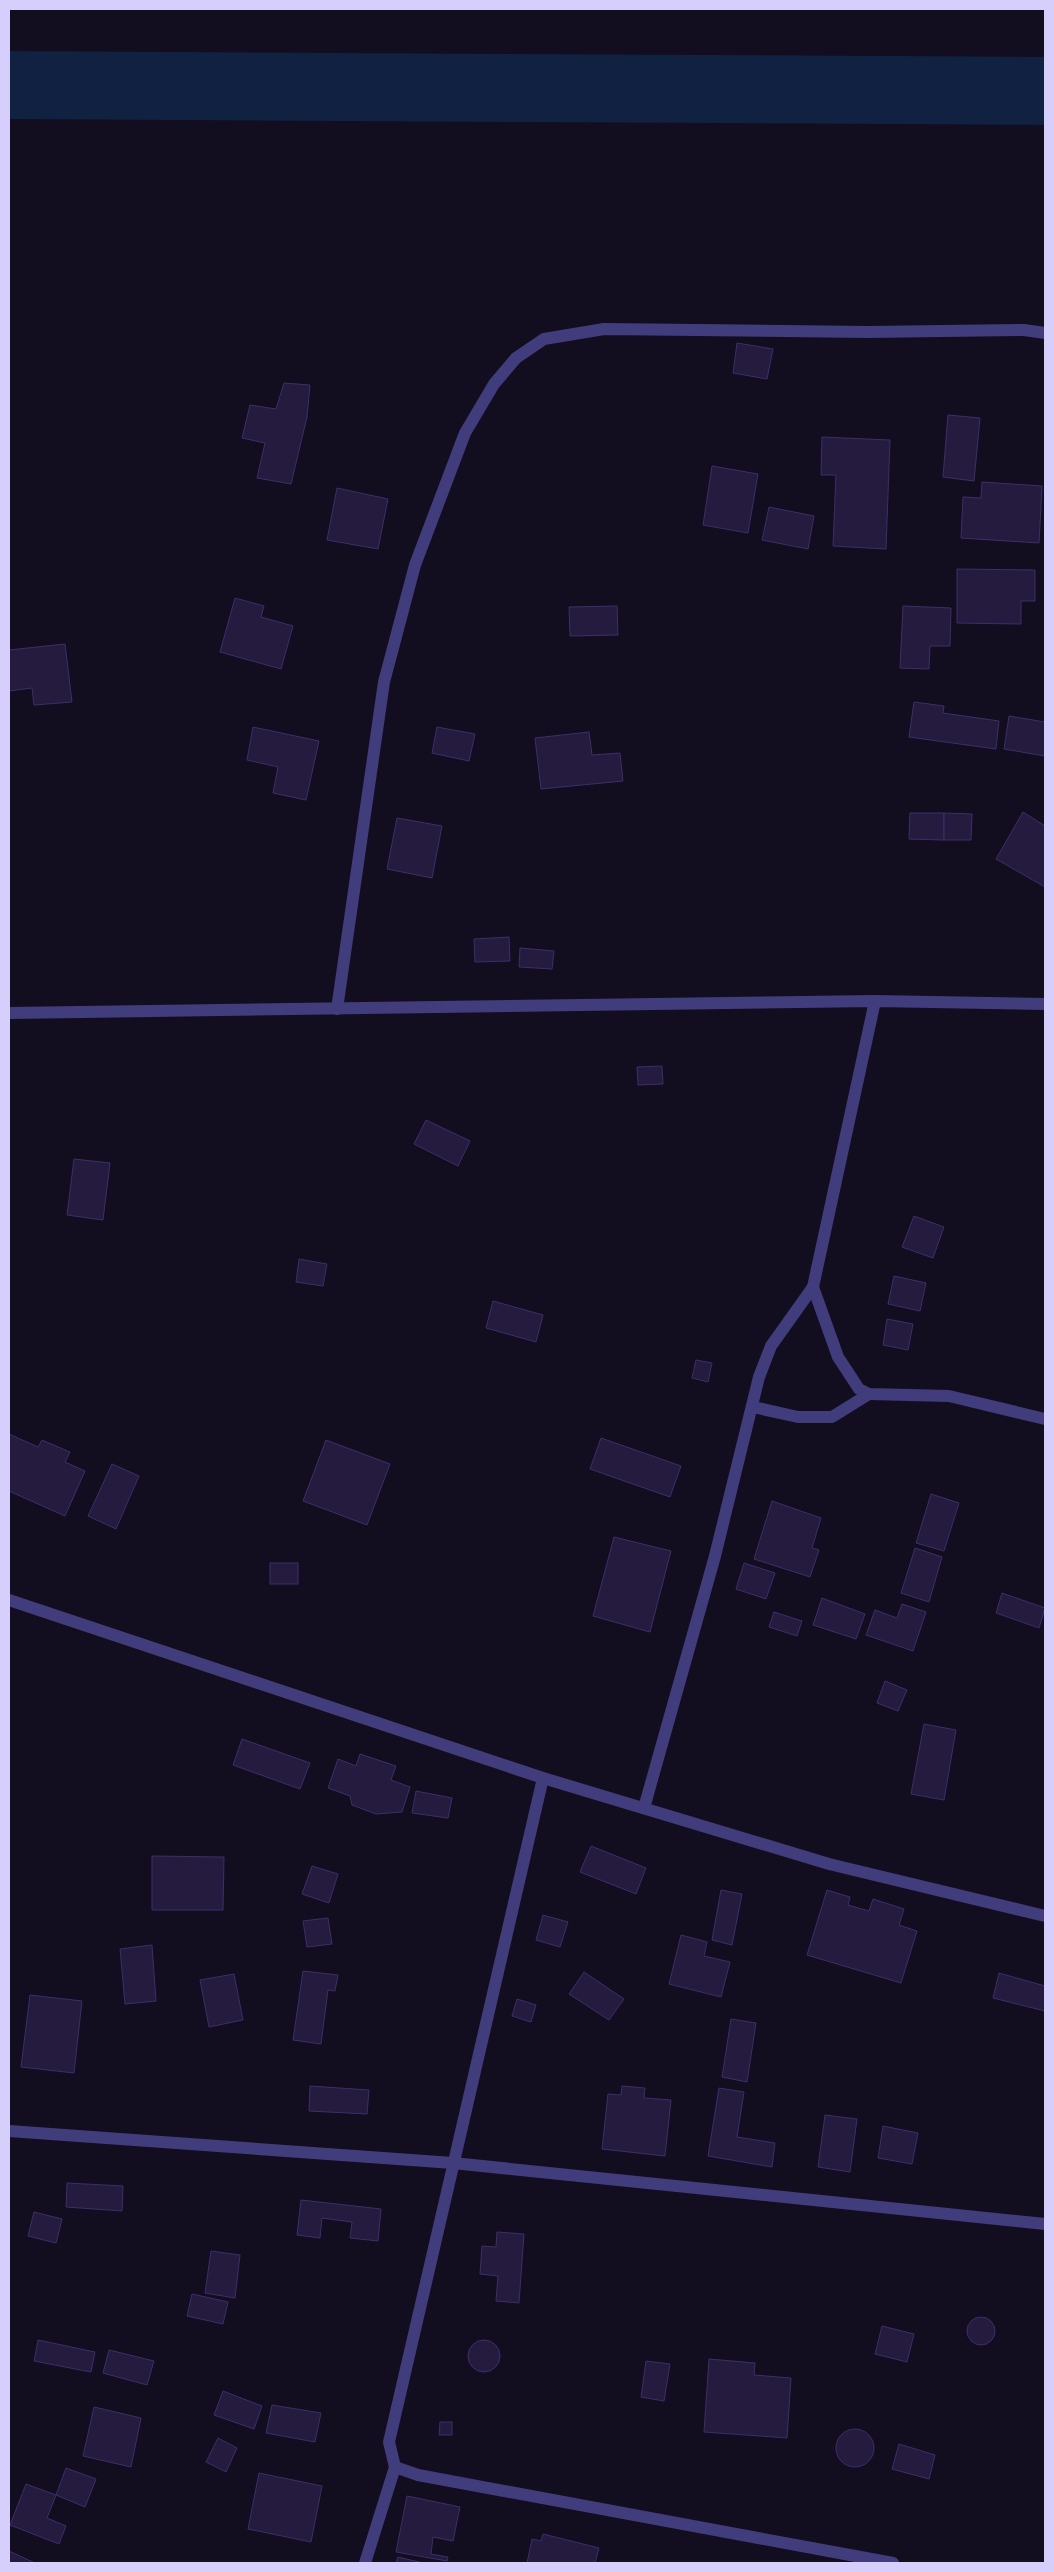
<svg xmlns="http://www.w3.org/2000/svg" width="1054" height="2572" font-family="Overpass,sans-serif">
	<style>
		.lines { fill: none; stroke-linecap: round; stroke-linejoin: round }
		.river { stroke: #102142; stroke-width: 68 }
		.building { fill: #241b3f; stroke: #3c2f6a }
		.minor { stroke: #413c7c; stroke-width: 12 }
	</style>
	<rect width="100%" height="100%" fill="#120e1f"/>
	<g class="lines">
		<path class="river" d="M9 85 1045 91"/>
	</g>
	<g class="building">
		<path d="M737 343 773 349 767 379 733 373Z"/>
		<path d="M284 383 310 385 307 417 291 484 257 478 265 443 242 438 250 405 276 409Z"/>
		<path d="M948 415 980 418 974 481 943 477Z"/>
		<path d="M822 437 890 440 886 549 833 546 836 475H821Z"/>
		<path d="M712 466 758 474 748 533 703 525Z"/>
		<path d="M982 482 1042 486 1039 543 961 538 963 497 981 498Z"/>
		<path d="M337 488 388 499 378 549 327 540Z"/>
		<path d="M769 507 814 516 808 549 762 540Z"/>
		<path d="M957 569 1035 570V601H1021V624L957 623Z"/>
		<path d="M235 598 264 606 261 617 293 626 281 669 220 652Z"/>
		<path d="M617 606 618 635 570 636 569 607Z"/>
		<path d="M903 606 951 608 950 646H930L929 669 900 668Z"/>
		<path d="M65 644 72 702 34 705 32 688 9 691V650Z"/>
		<path d="M914 702 944 706 943 713 999 721 996 749 909 737Z"/>
		<path d="M1009 716 1045 722V756L1004 749Z"/>
		<path d="M253 727 319 741 306 800 273 793 278 767 247 760Z"/>
		<path d="M437 727 475 734 469 761 432 753Z"/>
		<path d="M589 732 592 755 620 753 623 781 541 789 535 738Z"/>
		<path d="M1023 812 1045 826V887L996 859Z"/>
		<path d="M910 813H944V840L909 839Z"/>
		<path d="M944 813 972 814 971 840H944Z"/>
		<path d="M397 818 442 826 432 878 387 869Z"/>
		<path d="M509 937 510 961 475 962 474 939Z"/>
		<path d="M520 948 554 951 552 969 519 967Z"/>
		<path d="M662 1066 663 1084 638 1085 637 1067Z"/>
		<path d="M426 1120 470 1141 458 1166 414 1144Z"/>
		<path d="M74 1159 110 1163 103 1220 67 1215Z"/>
		<path d="M914 1216 944 1227 933 1258 902 1247Z"/>
		<path d="M299 1259 327 1264 323 1286 296 1282Z"/>
		<path d="M894 1276 926 1283 920 1311 888 1304Z"/>
		<path d="M493 1301 543 1315 536 1342 486 1328Z"/>
		<path d="M887 1319 913 1324 908 1350 883 1345Z"/>
		<path d="M696 1360 712 1363 708 1382 692 1378Z"/>
		<path d="M9 1434 38 1447 42 1440 70 1452 65 1462 85 1471 65 1516 9 1491Z"/>
		<path d="M601 1438 681 1466 670 1497 590 1469Z"/>
		<path d="M326 1440 390 1464 367 1525 303 1501Z"/>
		<path d="M112 1464 139 1476 116 1529 88 1516Z"/>
		<path d="M931 1494 959 1503 944 1551 916 1543Z"/>
		<path d="M772 1501 821 1518 812 1548 819 1550 810 1577 754 1559Z"/>
		<path d="M614 1537 671 1551 650 1632 593 1616Z"/>
		<path d="M915 1548 942 1557 929 1602 901 1593Z"/>
		<rect x="270" y="1563" width="28" height="21"/>
		<path d="M744 1563 775 1573 766 1599 736 1589Z"/>
		<path d="M1002 1593 1045 1608 1039 1628 996 1613Z"/>
		<path d="M822 1598 865 1614 856 1639 813 1625Z"/>
		<path d="M902 1604 926 1612 913 1651 866 1635 875 1610 897 1618Z"/>
		<path d="M774 1612 802 1621 797 1636 769 1627Z"/>
		<path d="M885 1681 907 1690 898 1711 877 1703Z"/>
		<path d="M924 1724 956 1730 944 1800 911 1794Z"/>
		<path d="M242 1739 310 1763 300 1789 233 1765Z"/>
		<path d="M360 1754 396 1766 391 1780 410 1787 402 1812 376 1814 352 1805 350 1796 328 1788 338 1759 356 1766Z"/>
		<path d="M416 1791 452 1798 448 1818 412 1813Z"/>
		<path d="M591 1846 646 1868 636 1894 580 1872Z"/>
		<path d="M152 1856 224 1857 223 1910H152Z"/>
		<path d="M312 1866 338 1874 329 1903 302 1894Z"/>
		<path d="M721 1890 742 1894 732 1945 712 1940Z"/>
		<path d="M827 1890 850 1897 848 1905 869 1911 873 1899 904 1909 899 1925 917 1931 901 1983 807 1955Z"/>
		<path d="M543 1915 568 1922 560 1947 536 1940Z"/>
		<path d="M328 1918 332 1944 307 1947 303 1921Z"/>
		<path d="M681 1935 707 1942 704 1956 730 1962 721 1997 669 1984Z"/>
		<path d="M152 1945 156 2001 125 2004 120 1949Z"/>
		<path d="M303 1971 338 1975 335 1991 328 1990 321 2044 293 2040Z"/>
		<path d="M584 1972 624 1999 609 2020 569 1994Z"/>
		<path d="M999 1973 1045 1986V2011L993 1998Z"/>
		<path d="M234 1974 243 2020 209 2027 200 1980Z"/>
		<path d="M30 1995 82 2001 74 2073 21 2067Z"/>
		<path d="M517 1999 536 2005 531 2022 512 2016Z"/>
		<path d="M731 2019 756 2023 747 2082 722 2077Z"/>
		<path d="M310 2086 369 2090 367 2114 309 2111Z"/>
		<path d="M622 2086 645 2088 644 2098 671 2100 665 2156 602 2149 608 2094 621 2095Z"/>
		<path d="M719 2088 744 2092 737 2137 775 2143 772 2167 708 2156Z"/>
		<path d="M825 2115 857 2119 850 2172 818 2167Z"/>
		<path d="M883 2126 918 2133 912 2164 878 2158Z"/>
		<path d="M67 2183 123 2186 122 2211 66 2207Z"/>
		<path d="M301 2200 381 2209 378 2241 350 2238 352 2222 322 2218 320 2238 297 2235Z"/>
		<path d="M34 2212 62 2219 56 2243 28 2236Z"/>
		<path d="M497 2232 524 2234 519 2303 496 2301 498 2276 480 2274 482 2246 496 2247Z"/>
		<path d="M211 2251 240 2255 235 2298 205 2293Z"/>
		<path d="M192 2294 228 2302 223 2324 187 2316Z"/>
		<circle cx="981" cy="2331" r="14"/>
		<path d="M882 2326 914 2334 907 2362 875 2354Z"/>
		<path d="M38 2340 95 2352 91 2372 34 2361Z"/>
		<circle cx="484" cy="2356" r="16"/>
		<path d="M109 2350 154 2361 147 2385 103 2373Z"/>
		<path d="M709 2359 755 2363 754 2375 791 2378 787 2438 704 2432Z"/>
		<path d="M646 2361 670 2364 664 2401 641 2397Z"/>
		<path d="M223 2391 262 2406 254 2429 214 2415Z"/>
		<path d="M272 2405 321 2413 315 2442 266 2433Z"/>
		<path d="M94 2407 141 2418 131 2467 83 2456Z"/>
		<path d="M440 2422H452V2435H439Z"/>
		<circle cx="855" cy="2448" r="19"/>
		<path d="M218 2438 237 2448 226 2472 206 2462Z"/>
		<path d="M899 2444 935 2455 929 2479 892 2469Z"/>
		<path d="M66 2468 96 2479 85 2507 56 2495Z"/>
		<path d="M259 2473 322 2486 311 2542 248 2529Z"/>
		<path d="M26 2484 56 2495 47 2518 66 2526 59 2544 10 2525Z"/>
		<path d="M407 2496 460 2507 453 2541 433 2537 431 2554 448 2557 447 2561 396 2552Z"/>
		<path d="M543 2534 599 2548 595 2563H527L532 2539 541 2541Z"/>
		<path d="M9 2551 35 2563H9Z"/>
		<path d="M398 2557 423 2563H396Z"/>
	</g>
	<g class="lines">
		<g class="minor">
			<path d="M875 1001 813 1287 838 1357 859 1389 869 1394 949 1396 1045 1419"/>
			<path d="M337 1009 384 682 415 565 465 433 494 384 516 358 544 339 604 329 868 332 1024 330 1045 333"/>
			<path d="M9 1013 875 1001 1045 1004"/>
			<path d="M753 1407 798 1417H832L869 1394"/>
			<path d="M9 1600 543 1778 829 1864 1045 1916"/>
			<path d="M644 1808 715 1556 759 1377 771 1346 813 1287"/>
			<path d="M9 2131 453 2163 1045 2224"/>
			<path d="M395 2467 418 2475 893 2563"/>
			<path d="M365 2563 395 2467 389 2442 543 1778"/>
		</g>
	</g>
	<rect width="1054" height="2572" fill="none" stroke="#d6cffc" stroke-width="20"/>
</svg>
